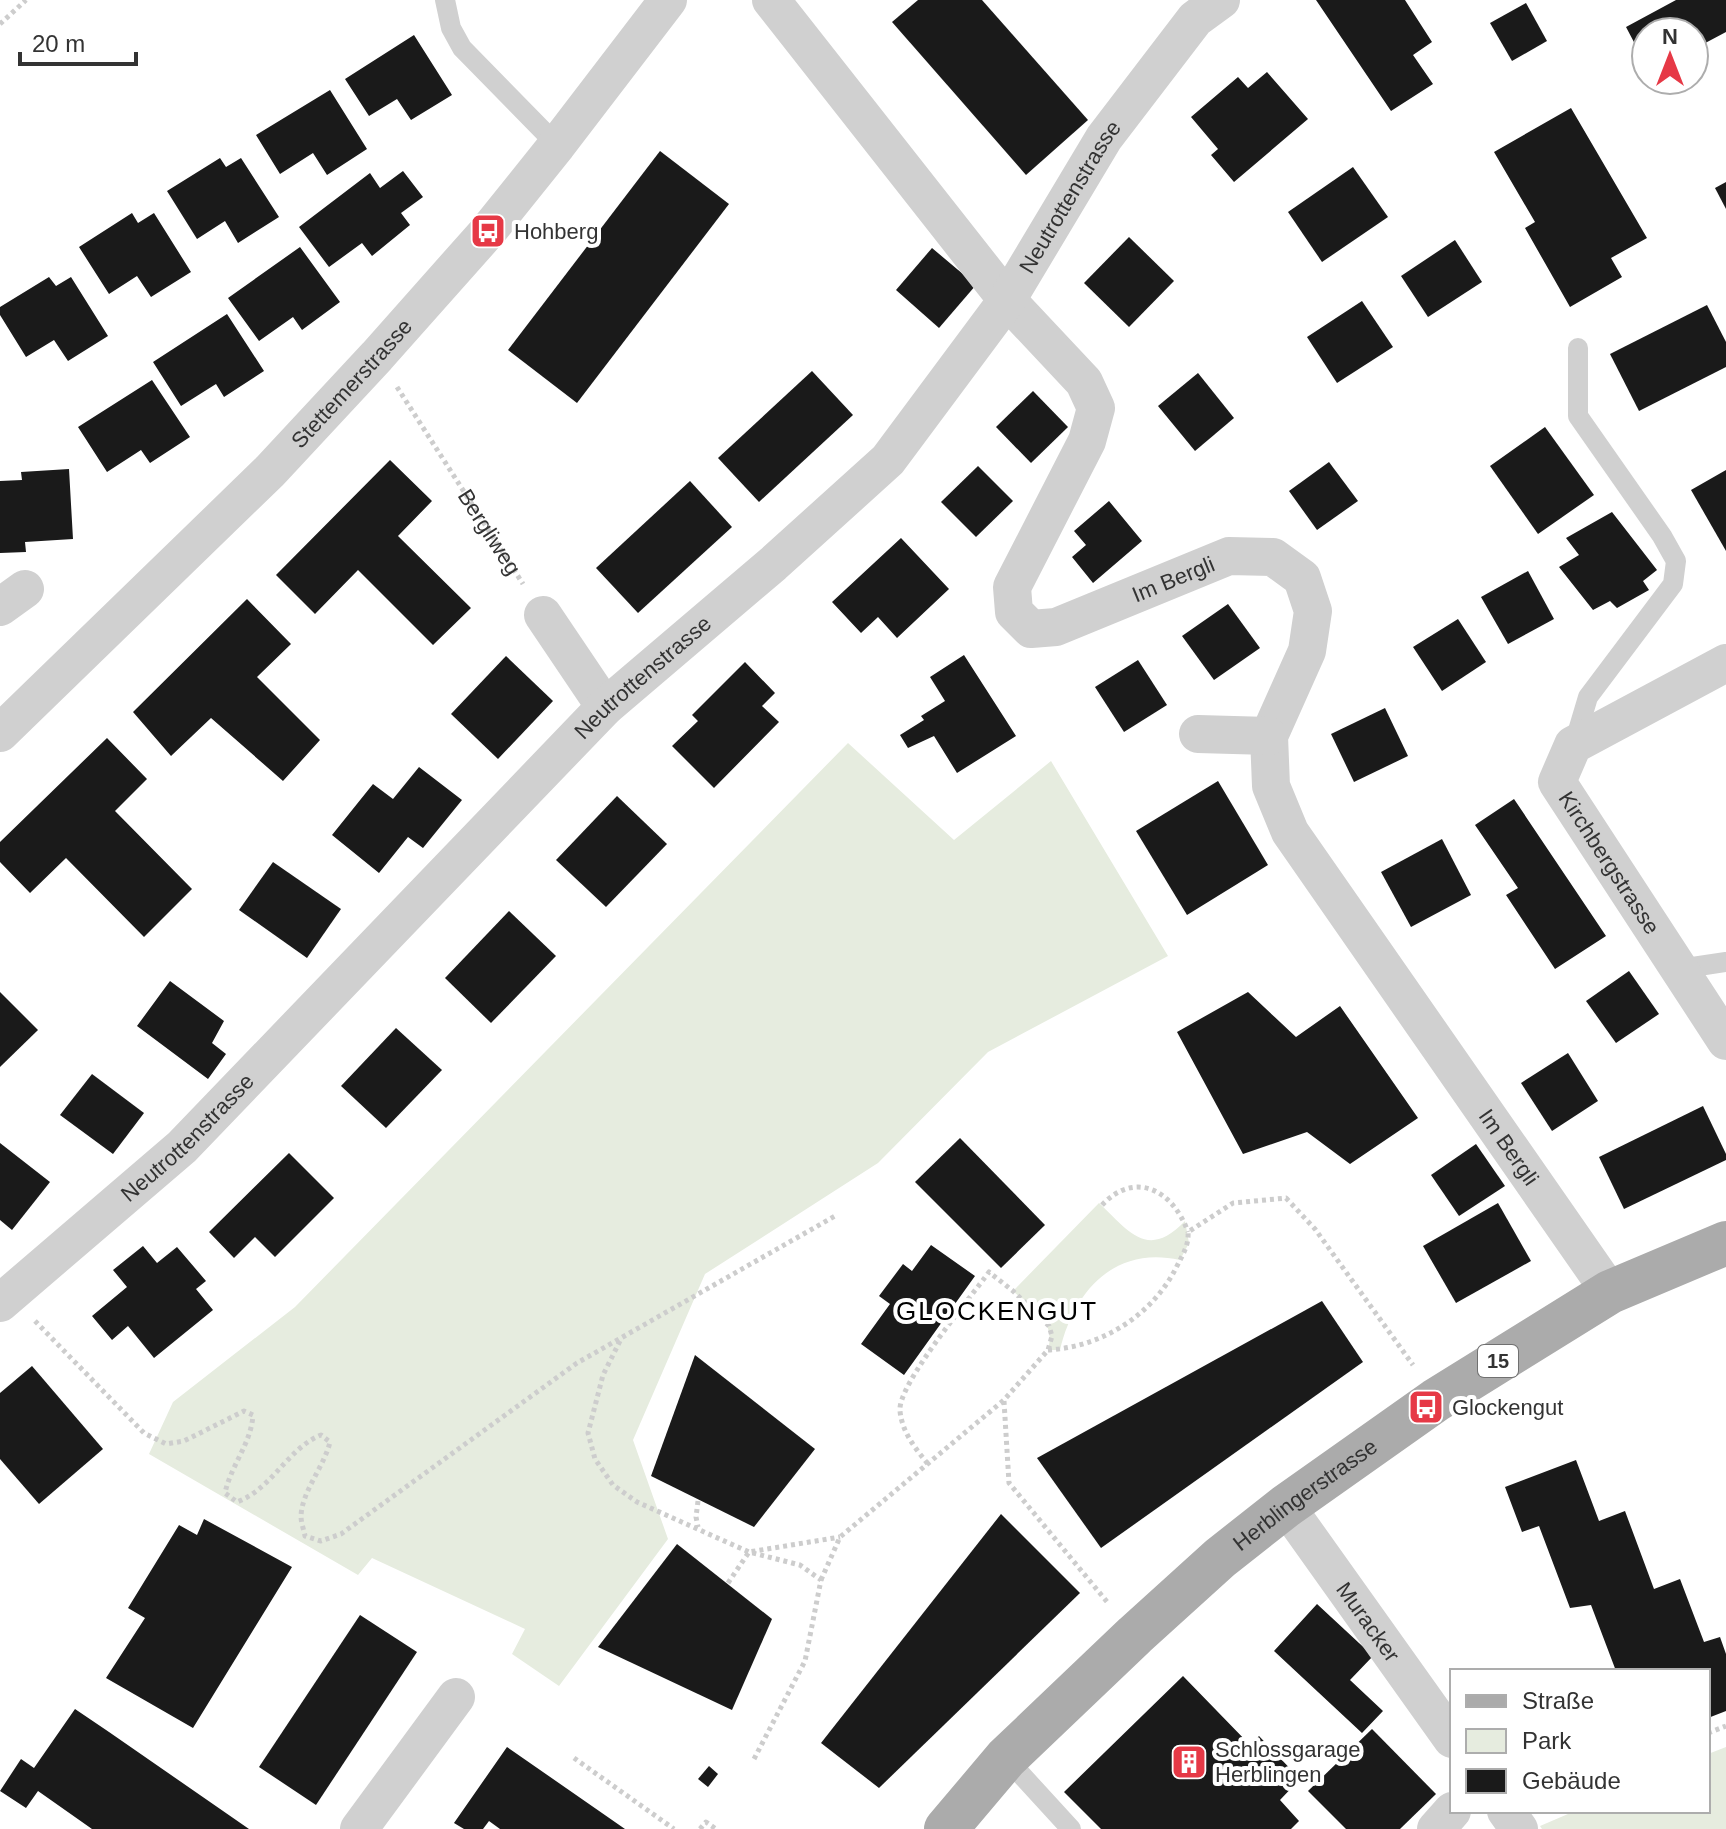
<svg xmlns="http://www.w3.org/2000/svg" width="1726" height="1829" font-family="Helvetica,sans-serif">
	<style>
		.green { fill: #e6ecdf }
		.building { fill: #1a1a1a }
		.lines { fill: none; stroke-linecap: round; stroke-linejoin: round }
		.path { stroke: #cdcdcd; stroke-width: 5; stroke-dasharray: 4 4; stroke-linecap: butt }
		.lane { stroke: #d0d0d0; stroke-width: 20 }
		.street { stroke: #d0d0d0; stroke-width: 38 }
		.primary { stroke: #ababab; stroke-width: 44 }
		.labels { text-anchor: middle; dominant-baseline: central; stroke-width: 8; stroke-linejoin: round; paint-order: stroke }
		.shield { fill: #fff; stroke: #707070; stroke-width: 2 }
		.shield-label { font-size: 20px; font-weight: bold; fill: #333 }
		.street-label { font-size: 22px; fill: #333; stroke: #fff }
		.poi-label { font-size: 22px; fill: #333; stroke: #fff; text-anchor: start }
		.quarter-label { font-size: 26px; letter-spacing: 2px; fill: #000; stroke: #fff }
	</style>
	<rect width="100%" height="100%" fill="#fff"/>
	<g class="green">
		<path d="M848 743 954 840 1051 761 1168 956 988 1052 878 1163 705 1274 633 1440 668 1539 559 1686 512 1654 525 1629 372 1558 358 1575 149 1454 173 1402 295 1307Z"/>
		<path d="M1099 1203C1128 1230 1147 1261 1185 1221L1189 1243 1180 1260C1115 1245 1074 1291 1060 1350H1048C1056 1320 1033 1310 1013 1291Z"/>
		<path d="M1726 1747V1829H1542L1540 1826 1575 1811H1708V1754Z"/>
	</g>
	<g class="building">
		<path d="M918 0H982L1088 120 1026 175 892 22Z"/>
		<path d="M1316 0H1405L1432 42 1413 55 1433 84 1391 111Z"/>
		<path d="M1676 0H1726V32L1694 49V32H1646V65L1626 27Z"/>
		<path d="M1526 3 1547 41 1512 61 1490 23Z"/>
		<path d="M414 35 452 95 411 120 397 99 369 116 345 79Z"/>
		<path d="M1267 72 1308 119 1234 182 1211 155 1218 149 1191 117 1238 77 1248 88Z"/>
		<path d="M330 90 367 149 327 175 313 153 280 174 256 135Z"/>
		<path d="M1571 108 1647 238 1611 258 1622 277 1570 307 1525 228 1535 222 1494 152Z"/>
		<path d="M660 151 729 204 577 403 508 350Z"/>
		<path d="M220 158 226 167 241 158 279 217 238 243 225 221 197 239 167 191Z"/>
		<path d="M1353 167 1388 217 1322 262 1288 212Z"/>
		<path d="M403 171 423 197 401 213 410 225 372 256 362 243 329 267 299 227 370 173 380 188Z"/>
		<path d="M1726 182V209L1715 188Z"/>
		<path d="M132 213 138 223 154 213 191 272 151 297 137 276 109 294 79 247Z"/>
		<path d="M1129 237 1174 281 1129 327 1084 283Z"/>
		<path d="M1455 240 1482 282 1428 317 1401 276Z"/>
		<path d="M300 247 340 302 302 330 293 317 259 341 228 298Z"/>
		<path d="M932 248 976 285 939 328 896 290Z"/>
		<path d="M49 277 56 286 71 277 108 336 68 361 54 340 26 357 0 315V307Z"/>
		<path d="M1362 301 1393 347 1337 383 1307 337Z"/>
		<path d="M1707 305 1726 342V367L1639 411 1610 354Z"/>
		<path d="M227 314 264 371 224 397 216 384 181 406 153 362Z"/>
		<path d="M812 371 853 415 759 502 718 458Z"/>
		<path d="M1198 373 1234 418 1195 451 1158 406Z"/>
		<path d="M152 380 190 437 150 463 141 450 107 472 78 427Z"/>
		<path d="M1033 391 1068 427 1031 463 996 427Z"/>
		<path d="M1545 427 1594 495 1538 534 1490 466Z"/>
		<path d="M390 460 432 501 398 536 471 608 433 645 358 570 315 614 276 575Z"/>
		<path d="M1329 462 1358 501 1317 530 1289 491Z"/>
		<path d="M978 466 1013 501 976 537 941 502Z"/>
		<path d="M69 469 73 539 25 542 26 552 0 553V481L22 480 21 472Z"/>
		<path d="M1726 470V551L1691 490Z"/>
		<path d="M690 481 732 527 638 613 596 568Z"/>
		<path d="M1109 501 1142 541 1093 583 1072 557 1086 545 1074 531Z"/>
		<path d="M1612 512 1657 570 1643 581 1649 590 1617 608 1610 601 1593 610 1559 567 1579 555 1566 538Z"/>
		<path d="M901 538 949 589 897 638 878 617 861 633 832 602Z"/>
		<path d="M1528 571 1554 619 1508 644 1481 597Z"/>
		<path d="M247 599 291 644 257 677 320 740 283 781 211 718 171 756 133 712Z"/>
		<path d="M1228 604 1260 648 1214 680 1182 636Z"/>
		<path d="M1458 619 1486 662 1442 691 1413 647Z"/>
		<path d="M964 655 1016 736 957 773 934 736 908 748 900 735 924 720 921 716 945 701 930 677Z"/>
		<path d="M506 656 553 701 498 759 451 714Z"/>
		<path d="M1138 660 1167 705 1124 732 1095 687Z"/>
		<path d="M745 662 775 693 762 706 779 722 714 788 672 746 698 721 692 715Z"/>
		<path d="M1385 708 1408 756 1354 782 1331 734Z"/>
		<path d="M107 738 147 779 115 811 192 889 144 937 66 858 30 893 0 862V842Z"/>
		<path d="M419 767 462 800 423 848 408 837 379 873 332 835 373 784 393 799Z"/>
		<path d="M1218 781 1268 865 1187 915 1136 831Z"/>
		<path d="M617 796 667 844 606 907 556 860Z"/>
		<path d="M1514 799 1606 936 1555 969 1506 895 1518 888 1475 825Z"/>
		<path d="M1442 839 1471 895 1411 927 1381 872Z"/>
		<path d="M273 862 341 909 307 958 239 910Z"/>
		<path d="M509 911 556 956 491 1023 445 978Z"/>
		<path d="M1629 971 1659 1014 1616 1043 1586 1001Z"/>
		<path d="M170 981 224 1021 212 1043 226 1054 208 1079 137 1026Z"/>
		<path d="M0 992 38 1030 0 1067Z"/>
		<path d="M1248 992 1296 1037 1340 1006 1418 1118 1350 1164 1307 1132 1243 1154 1177 1032Z"/>
		<path d="M396 1028 442 1070 386 1128 341 1086Z"/>
		<path d="M1568 1053 1598 1101 1552 1131 1521 1083Z"/>
		<path d="M92 1074 144 1113 113 1154 60 1115Z"/>
		<path d="M1703 1106 1726 1154V1160L1624 1209 1599 1157Z"/>
		<path d="M960 1138 1045 1225 1001 1268 915 1182Z"/>
		<path d="M0 1143 50 1182 12 1230 0 1220Z"/>
		<path d="M1476 1144 1505 1186 1459 1216 1431 1175Z"/>
		<path d="M289 1153 334 1198 275 1257 255 1237 234 1258 209 1232Z"/>
		<path d="M1498 1203 1531 1261 1456 1303 1423 1246Z"/>
		<path d="M931 1245 975 1276 904 1375 861 1344 890 1304 879 1296 903 1264 912 1271Z"/>
		<path d="M143 1246 157 1263 177 1247 206 1281 196 1289 213 1310 154 1358 128 1326 112 1340 92 1316 127 1287 113 1270Z"/>
		<path d="M1322 1301 1363 1362 1101 1548 1037 1458Z"/>
		<path d="M695 1355 815 1449 754 1527 651 1476Z"/>
		<path d="M32 1366 103 1449 39 1504 0 1459V1393Z"/>
		<path d="M1576 1460 1599 1521 1625 1511 1654 1589 1680 1579 1704 1642 1720 1637 1726 1654V1711L1708 1718V1671H1616L1591 1605 1570 1608 1539 1526 1522 1532 1505 1487Z"/>
		<path d="M1001 1514 1080 1593 879 1788 821 1743Z"/>
		<path d="M204 1519 292 1567 193 1728 106 1678 145 1618 128 1608 179 1525 197 1535Z"/>
		<path d="M677 1544 772 1619 732 1710 598 1647Z"/>
		<path d="M1317 1604 1373 1656 1350 1680 1383 1711 1362 1733 1274 1651Z"/>
		<path d="M360 1615 417 1652 316 1805 259 1767Z"/>
		<path d="M1183 1676 1250 1745 1259 1736 1300 1779 1280 1800 1299 1821 1291 1829H1101L1064 1792Z"/>
		<path d="M75 1709 109 1732 249 1829H92L38 1791 26 1808 0 1791 21 1759 34 1768Z"/>
		<path d="M1372 1729 1436 1794 1400 1829H1346L1308 1791Z"/>
		<path d="M507 1747 625 1829H500L489 1821 483 1829H464L454 1823Z"/>
		<path d="M709 1766 718 1774 708 1787 698 1779Z"/>
	</g>
	<g class="lines">
		<g class="path">
			<path d="M0 24 26 0"/>
			<path id="s1" d="M397 387 523 584"/>
			<path d="M1102 1205C1135 1170 1173 1190 1188 1232"/>
			<path d="M35 1321 144 1433 166 1444 184 1441 244 1411 253 1415C251 1444 231 1465 225 1493L237 1502C272 1489 288 1448 321 1435L330 1442C324 1467 302 1491 301 1516 301 1523 304 1530 305 1536L321 1541 341 1534 577 1363 835 1216"/>
			<path d="M620 1341 603 1375 588 1433 595 1459 613 1485 637 1502 749 1552 800 1565 821 1580 805 1661 753 1761"/>
			<path d="M1048 1350C1102 1347 1153 1315 1177 1266 1183 1254 1189 1245 1188 1232L1233 1203 1286 1198 1315 1229 1413 1365"/>
			<path d="M1004 1401 1009 1483 1108 1603"/>
			<path d="M698 1501 696 1517 698 1527"/>
			<path d="M821 1580 840 1537 1004 1400 1048 1350 1052 1336 1049 1326 1013 1291 989 1272C971 1297 897 1385 900 1411 902 1432 915 1448 928 1464"/>
			<path d="M728 1583 749 1552 840 1537"/>
			<path d="M1708 1733 1726 1726"/>
			<path d="M574 1758 674 1829"/>
			<path d="M700 1829 706 1822 716 1829"/>
		</g>
		<g class="lane">
			<path d="M445 0 451 28 462 48 557 145"/>
			<path d="M1574 744 1588 697 1673 584 1676 561 1662 536 1578 416V348"/>
			<path d="M1679 969 1726 962"/>
			<path d="M1006 1758 1071 1829"/>
		</g>
		<g class="street">
			<path id="s2" d="M771 0 1007 300 1084 382 1096 408 1087 441 1012 587 1014 612 1031 629 1056 627 1229 556 1273 557 1302 578 1313 611 1307 651 1269 736 1271 786 1290 832 1610 1292"/>
			<path d="M0 607 25 589"/>
			<path d="M543 615 605 707"/>
			<path id="s3" d="M1726 663 1573 745 1557 782 1726 1041"/>
			<path id="s4" d="M0 733 270 471 377 356 488 231 557 145 668 0"/>
			<path d="M1198 734 1269 736"/>
			<path id="s5" d="M0 1303 182 1147 605 707 773 564 888 460 1007 300 1104 138 1195 19 1221 0"/>
			<path id="s6" d="M1286 1506 1452 1739"/>
			<path d="M1506 1811 1519 1829"/>
			<path d="M359 1829 456 1697"/>
			<path d="M1436 1829 1452 1811"/>
		</g>
		<path class="primary" id="s7" d="M946 1829 1006 1758 1135 1635 1220 1558 1286 1506 1436 1400 1610 1292 1726 1243"/>
	</g>
	<defs>
		<symbol id="bus-square" viewBox="-11 -11 22 22"><rect x="-9" y="-9" width="18" height="18" rx="4" fill="#e63946" stroke="#fff"/><path d="M-5-6H5V4H4V6H2V4H-2V6H-4V4H-5ZM-3.5-4V0h7V-4ZM-3.5 1.2v1.5H-2V1.2ZM2 1.2v1.5H3.5V1.2Z" fill="#fff"/></symbol>
		<symbol id="building-square" viewBox="-11 -11 22 22"><rect x="-9" y="-9" width="18" height="18" rx="4" fill="#e63946" stroke="#fff"/><path d="M-4-6H4V6H1V3H-1V6H-4ZM-2.5-4.3h1.7v1.8h-1.7ZM.8-4.3h1.7v1.8H.8ZM-2.5-1h1.7V.8h-1.7ZM.8-1h1.7V.8H.8Z" fill="#fff"/></symbol>
	</defs>
	<g fill-rule="evenodd">
		<use href="#bus-square" x="468" y="211" width="40" height="40"/>
		<use href="#bus-square" x="1406" y="1387" width="40" height="40"/>
		<use href="#building-square" x="1169" y="1742" width="40" height="40"/>
	</g>
	<g class="labels">
		<rect class="shield" x="1478" y="1345" width="40" height="32" rx="6"/>
		<g class="shield-label">
			<text x="1498" y="1361">15</text>
		</g>
		<g class="street-label">
			<text stroke="none"><textPath href="#s5" startOffset="1546">Neutrottenstrasse</textPath></text>
			<text stroke="none"><textPath href="#s4" startOffset="496">Stettemerstrasse</textPath></text>
			<text stroke="none"><textPath href="#s1" startOffset="172">Bergliweg</textPath></text>
			<text stroke="none"><textPath href="#s2" startOffset="922">Im Bergli</textPath></text>
			<text stroke="none"><textPath href="#s5" startOffset="898">Neutrottenstrasse</textPath></text>
			<text stroke="none"><textPath href="#s3" startOffset="310">Kirchbergstrasse</textPath></text>
			<text stroke="none"><textPath href="#s5" startOffset="250">Neutrottenstrasse</textPath></text>
			<text stroke="none"><textPath href="#s2" startOffset="1714">Im Bergli</textPath></text>
			<text stroke="none"><textPath href="#s7" startOffset="492">Herblingerstrasse</textPath></text>
			<text stroke="none"><textPath href="#s6" startOffset="142">Muracker</textPath></text>
		</g>
		<g class="poi-label">
			<text x="514" y="231">Hohberg</text>
			<text x="1452" y="1407">Glockengut</text>
			<text x="1215" y="1749">Schlossgarage<tspan x="1215" dy="25">Herblingen</tspan></text>
		</g>
		<g class="quarter-label">
			<text x="997" y="1311">GLOCKENGUT</text>
		</g>
	</g>
	<rect x="1450" y="1669" width="260" height="144" fill="#ffffff" stroke="#adadad" stroke-width="2"/>
	<rect x="1466" y="1695" width="40" height="12" fill="#ababab" stroke="#adadad" stroke-width="2"/>
	<text x="1522" y="1709" font-size="24" fill="#333333">Straße</text>
	<rect x="1466" y="1729" width="40" height="24" fill="#e6ecdf" stroke="#adadad" stroke-width="2"/>
	<text x="1522" y="1749" font-size="24" fill="#333333">Park</text>
	<rect x="1466" y="1769" width="40" height="24" fill="#1a1a1a" stroke="#adadad" stroke-width="2"/>
	<text x="1522" y="1789" font-size="24" fill="#333333">Gebäude</text>
	<g transform="translate(1670 56)"><circle r="38" fill="#ffffff" stroke="#adadad" stroke-width="2"/>
	<path d="M0-6L14 30L0 20L-14 30Z" fill="#e63946"/>
	<text y="-12" font-size="22" font-weight="bold" text-anchor="middle" fill="#333333">N</text>
	</g>
	<path d="M20 52v12h116v-12" fill="none" stroke="#333333" stroke-width="4"/>
	<text x="32" y="52" font-size="24" fill="#333333" stroke="#ffffff" stroke-width="6" paint-order="stroke">20 m</text>
</svg>
